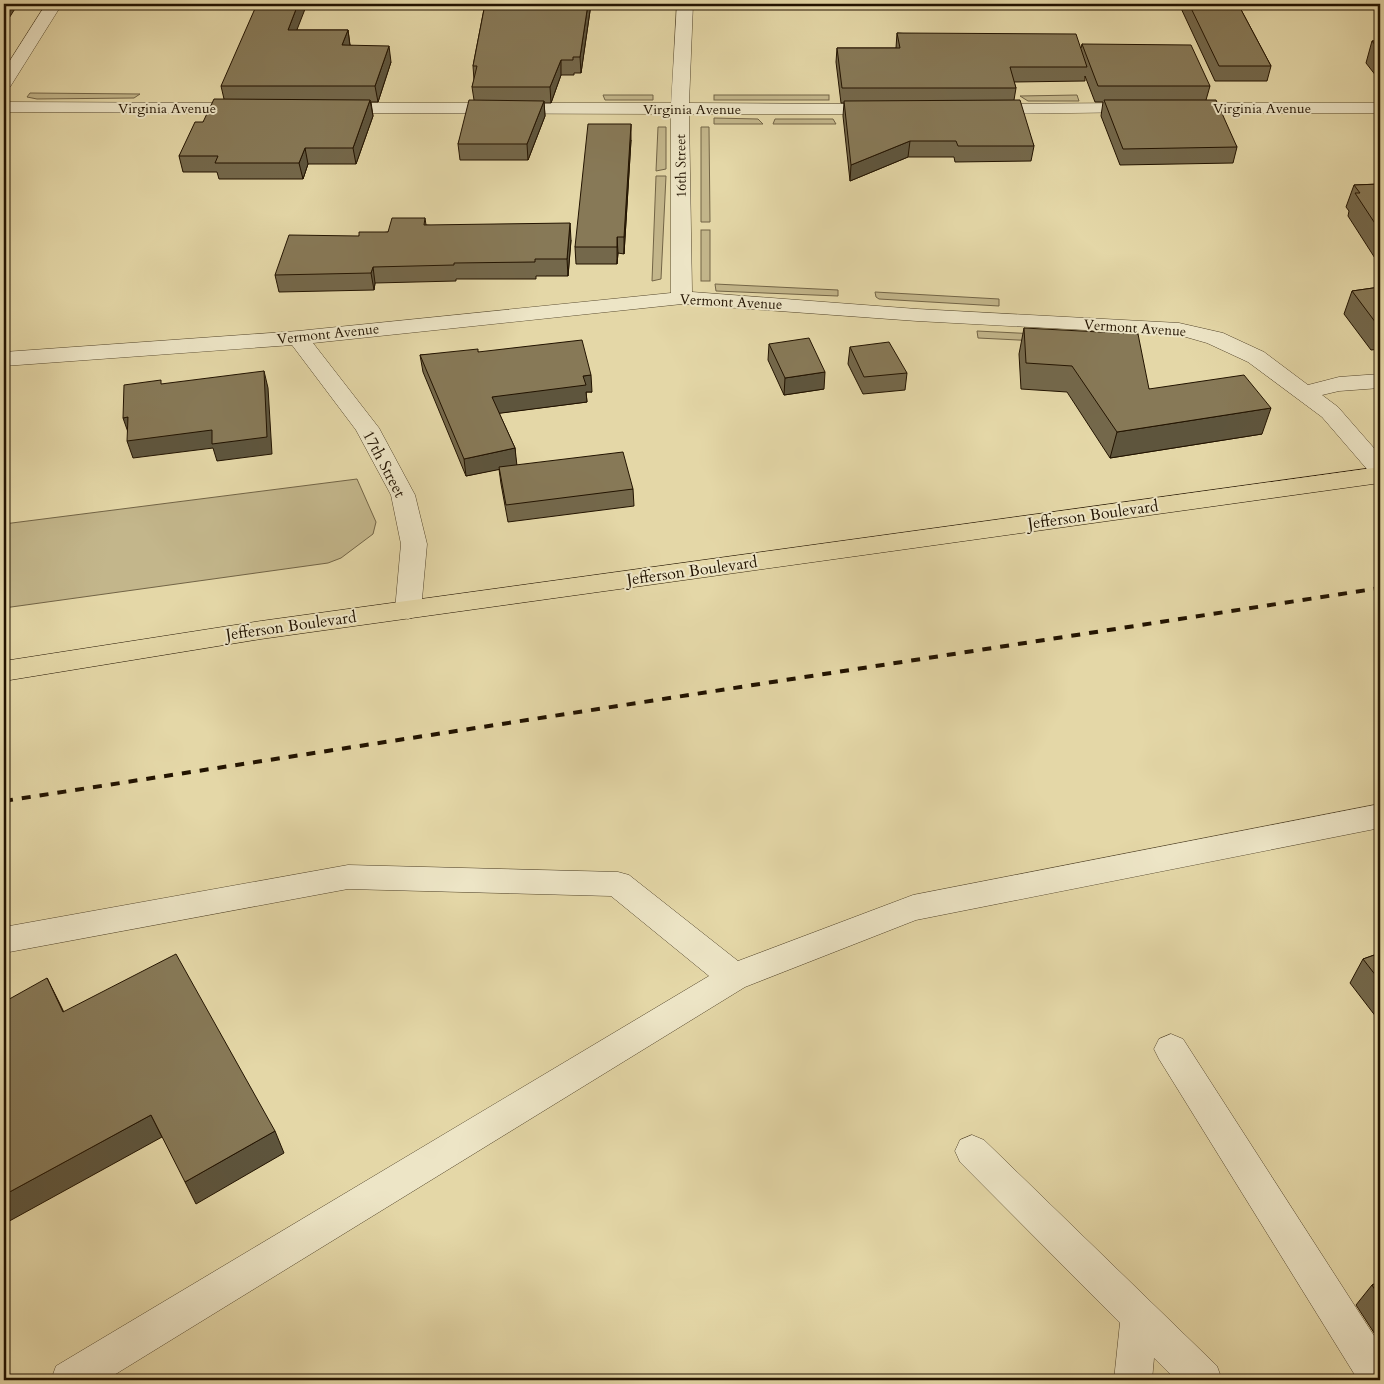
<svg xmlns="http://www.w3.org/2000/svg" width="1384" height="1384" font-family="Cardo,serif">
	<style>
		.green { fill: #c3b68b; stroke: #726446 }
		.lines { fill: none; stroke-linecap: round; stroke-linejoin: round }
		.minor-casing { stroke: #52442a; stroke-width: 1 }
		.major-casing { stroke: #221300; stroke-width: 1 }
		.minor { fill: #ede5c6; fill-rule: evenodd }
		.major { fill: #e4d7a7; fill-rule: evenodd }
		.rail { stroke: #221300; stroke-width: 4; stroke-dasharray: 9 9; stroke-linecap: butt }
		.wall { fill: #74684b; stroke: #221300 }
		.shaded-wall { fill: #5e553d; stroke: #221300 }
		.building { fill: #877957; stroke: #221300 }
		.labels { text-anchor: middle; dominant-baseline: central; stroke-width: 4; stroke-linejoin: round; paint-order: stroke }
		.far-street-label { font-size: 14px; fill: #221300; stroke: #ede5c6 }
		.street-label { font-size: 16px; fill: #221300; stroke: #ede5c6 }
	</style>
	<rect width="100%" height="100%" fill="#e4d7a7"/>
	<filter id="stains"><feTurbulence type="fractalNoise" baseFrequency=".004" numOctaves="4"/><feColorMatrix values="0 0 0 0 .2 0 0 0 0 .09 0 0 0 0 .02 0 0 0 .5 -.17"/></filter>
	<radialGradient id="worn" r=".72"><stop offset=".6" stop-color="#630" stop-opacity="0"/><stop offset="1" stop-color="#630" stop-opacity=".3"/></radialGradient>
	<g class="green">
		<path d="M30 93 140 94 134 98 37 99 27 97Z"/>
		<path d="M603 95H653V100H605Z"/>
		<rect x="714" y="95" width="115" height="5"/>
		<path d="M1077 95 1079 101H1028L1020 96Z"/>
		<path d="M714 118 758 119 763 124H714Z"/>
		<path d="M775 119H833L836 124H773Z"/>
		<path d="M658 127H666V169L656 171Z"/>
		<path d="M701 127H709L710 222H701Z"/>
		<path d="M656 176H666L661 279 652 281Z"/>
		<rect x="701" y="230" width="9" height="51"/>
		<path d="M715 284 838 290V296L716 291Z"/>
		<path d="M875 292 999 299V306L879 299 876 297Z"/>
		<path d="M977 331 1057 335 1058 342 978 338Z"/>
		<path d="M357 479 376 522 373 534 341 558 328 563 4 608V524Z"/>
	</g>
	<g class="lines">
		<defs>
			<g id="minor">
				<path d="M46 4H62L10 87 4 88V70Z"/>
				<path d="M677 4H693L689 103 881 104 887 105 890 109 887 113 881 114H689L692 292 917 309 1179 323 1223 333 1264 352 1308 385 1339 377 1380 374V388L1339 391 1322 395 1338 407 1380 455V478L1372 475 1322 417 1248 362 1207 343 1179 335 917 321 682 304 313 343 379 428 415 495 427 544 421 610 417 616 408 619 399 616 395 610 401 544 391 495 356 430 292 345 4 366V352L298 331 671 293V114L334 113 328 112 325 108 328 104 334 103H671Z"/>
				<path d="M4 102 246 103 252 104 255 108 252 112 246 113 4 112Z"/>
				<path d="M1139 103 1145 104 1148 108 1145 112 987 114 981 113 978 109 981 105 987 104Z"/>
				<path d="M1182 103H1380V113H1182L1176 112 1173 108 1176 104Z"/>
				<path d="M1380 804V828L916 920 745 987 106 1380H51L56 1366 709 976 611 896 348 889 4 953V927L348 865 618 872 629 875 738 961 913 895Z"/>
				<path d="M1171 1034 1183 1039 1380 1345V1380H1358L1159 1059 1154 1049 1159 1039Z"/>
				<path d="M972 1135 984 1140 1217 1366 1222 1380H1176L1154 1358 1152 1380H1114L1120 1323 960 1162 955 1151 960 1140Z"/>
			</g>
			<path id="major" d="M1380 467V483L261 639 4 681V661L261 621Z"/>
		</defs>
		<use href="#minor" class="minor-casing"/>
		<use href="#major" class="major-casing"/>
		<use href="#minor" class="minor"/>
		<use href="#major" class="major"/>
		<path class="rail" d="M4 801 1380 588"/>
	</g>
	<g class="wall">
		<path d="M485 4H591L581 73H574V75H561L551 103H544L545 116 528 160H460L458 144 474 100 472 87 474 80 473 66Z"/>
		<path d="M1179 4H1238L1271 66 1267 81H1215Z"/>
		<path d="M297 30H348L350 45 391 62 378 102H371L373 116 356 164H308L303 179H219L217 172H183L179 156 203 122 224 99 221 86Z"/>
		<path d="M897 33 1081 48 1082 44 1210 86 1206 100 1237 147 1233 163 1120 165 1101 116 1103 102H1095L1085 76V81L1014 82 1016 88 1014 100 1034 146 1031 161 955 162 954 157H908L850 181 843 116 844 103H841L836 62 837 48H896Z"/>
		<path d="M1372 41H1380V81L1366 63Z"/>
		<path d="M631 140 624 254 618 253 617 264H576L575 247Z"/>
		<path d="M1380 184V266L1348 216 1349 211 1346 207 1354 185Z"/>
		<path d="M425 218 426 225 571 240 568 276H536V279H456V281L375 283 374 290 279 292 275 275 359 236 388 232Z"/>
		<path d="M1380 287V349L1371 350 1344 314 1352 291Z"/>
		<path d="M1024 328 1149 389 1262 434 1110 458 1067 392 1021 389 1019 354Z"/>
		<path d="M769 344 824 389 784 395 768 360Z"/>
		<path d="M850 347 907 373 905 390 863 394 848 364Z"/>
		<path d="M478 352 592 392H586L587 402 499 413 515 448 516 465 633 489 634 506 508 522 501 484 499 469 466 476 423 372 420 355Z"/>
		<path d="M1380 953V1022L1350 983 1363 959Z"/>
		<path d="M1380 1281V1342L1356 1305 1372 1285Z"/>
	</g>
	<g class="shaded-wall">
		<path d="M4 4H18L4 26Z"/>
		<path d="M298 4H307L291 45 288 30Z"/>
		<path d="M588 4H591L581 73 580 57Z"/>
		<path d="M348 30 350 46 342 45Z"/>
		<path d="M389 46 391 62 378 102 375 86Z"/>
		<path d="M561 60V75L551 103 550 87Z"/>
		<path d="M370 100 373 116 356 164 353 148Z"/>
		<path d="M544 101 545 116 528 160 527 144Z"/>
		<path d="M631 124V140L624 254V237Z"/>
		<path d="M910 141 908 157 850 181 851 165Z"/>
		<path d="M305 148 308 164 303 179 299 163Z"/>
		<path d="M570 223 571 240 568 276 567 259Z"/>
		<path d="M617 237 618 253 617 264Z"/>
		<path d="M373 267 375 283 374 290 371 273Z"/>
		<path d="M264 371 268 388 272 454 217 461 213 448 133 458 127 441Z"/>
		<path d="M825 372 824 389 784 395 785 378Z"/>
		<path d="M591 375 592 392H586L587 402 494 414 492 397 583 376Z"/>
		<path d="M1271 408 1262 434 1110 458 1117 432Z"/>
		<path d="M128 417 129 435 123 418Z"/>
		<path d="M515 448 517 466 466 476 464 459Z"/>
		<path d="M47 978 59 1002 75 1035 63 1012Z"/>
		<path d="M151 1115 162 1137 4 1224V1195Z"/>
		<path d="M275 1131 284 1153 196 1204 185 1182Z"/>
	</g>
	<g class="building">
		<path d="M257 4H298L288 30H348L342 45 389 46 375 86H221Z"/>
		<path d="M485 4H588L580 57H573V60H561L550 87H472L477 66H473Z"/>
		<path d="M1189 4H1238L1271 66H1219Z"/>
		<path d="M897 33 1076 34 1087 67H1010L1016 88H842L837 48H900Z"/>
		<path d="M1372 41H1380V51Z"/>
		<path d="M1082 44 1191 45 1210 86H1098Z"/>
		<path d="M214 99 370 100 353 148H305L299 163H215L218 156H179L195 122H203Z"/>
		<path d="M469 100 544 101 527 144H458Z"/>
		<path d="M1020 100 1034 146H958L956 141H910L851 165 844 101Z"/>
		<path d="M1104 100H1216L1237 147 1123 149Z"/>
		<path d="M588 124H631L624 237H617V247H575Z"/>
		<path d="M1380 184V231L1355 193H1360L1354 185Z"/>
		<path d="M392 218H425L424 225 570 223 567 259H535V262L454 263V265L373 267 371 273 275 275 289 235 359 236V232H388Z"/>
		<path d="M1380 287V326L1379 327 1352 291Z"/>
		<path d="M1024 328 1138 334 1149 389 1244 375 1271 408 1117 432 1072 366 1026 363Z"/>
		<path d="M809 338 825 372 785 378 769 344Z"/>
		<path d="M582 340 591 375 583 376 586 385 492 397 515 448 464 459 420 355 478 349V352Z"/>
		<path d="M889 342 907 373 864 377 850 347Z"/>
		<path d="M264 371 267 437 212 444V430L127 441 128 417 123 418 124 385 161 380V384Z"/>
		<path d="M623 452 633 489 506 505 499 467Z"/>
		<path d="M1380 953V981L1363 959Z"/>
		<path d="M176 954 275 1131 185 1182 151 1115 4 1195V1002L47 978 63 1012Z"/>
		<path d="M1380 1281V1298L1372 1285Z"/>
	</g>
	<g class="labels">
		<g class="far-street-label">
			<text x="167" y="108">Virginia Avenue</text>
			<text x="1262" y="108">Virginia Avenue</text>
			<text x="692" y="109">Virginia Avenue</text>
			<text transform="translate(681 166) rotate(-91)">16th Street</text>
			<text transform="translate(731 302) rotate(3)">Vermont Avenue</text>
			<text transform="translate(1135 328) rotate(4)">Vermont Avenue</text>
			<text transform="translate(328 334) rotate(-6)">Vermont Avenue</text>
		</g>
		<g class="street-label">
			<text transform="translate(384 464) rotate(62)">17th Street</text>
			<text transform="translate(1093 515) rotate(-8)">Jefferson Boulevard</text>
			<text transform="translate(692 571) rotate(-8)">Jefferson Boulevard</text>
			<text transform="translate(291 626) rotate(-8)">Jefferson Boulevard</text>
		</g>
	</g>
	<rect width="1384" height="1384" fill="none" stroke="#e4d7a7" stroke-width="20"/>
	<rect x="5" y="5" width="1374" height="1374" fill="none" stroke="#221300" stroke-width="2.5"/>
	<rect x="10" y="10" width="1364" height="1364" fill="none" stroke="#221300"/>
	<rect width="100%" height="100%" filter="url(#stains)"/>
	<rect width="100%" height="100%" fill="url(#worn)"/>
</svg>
